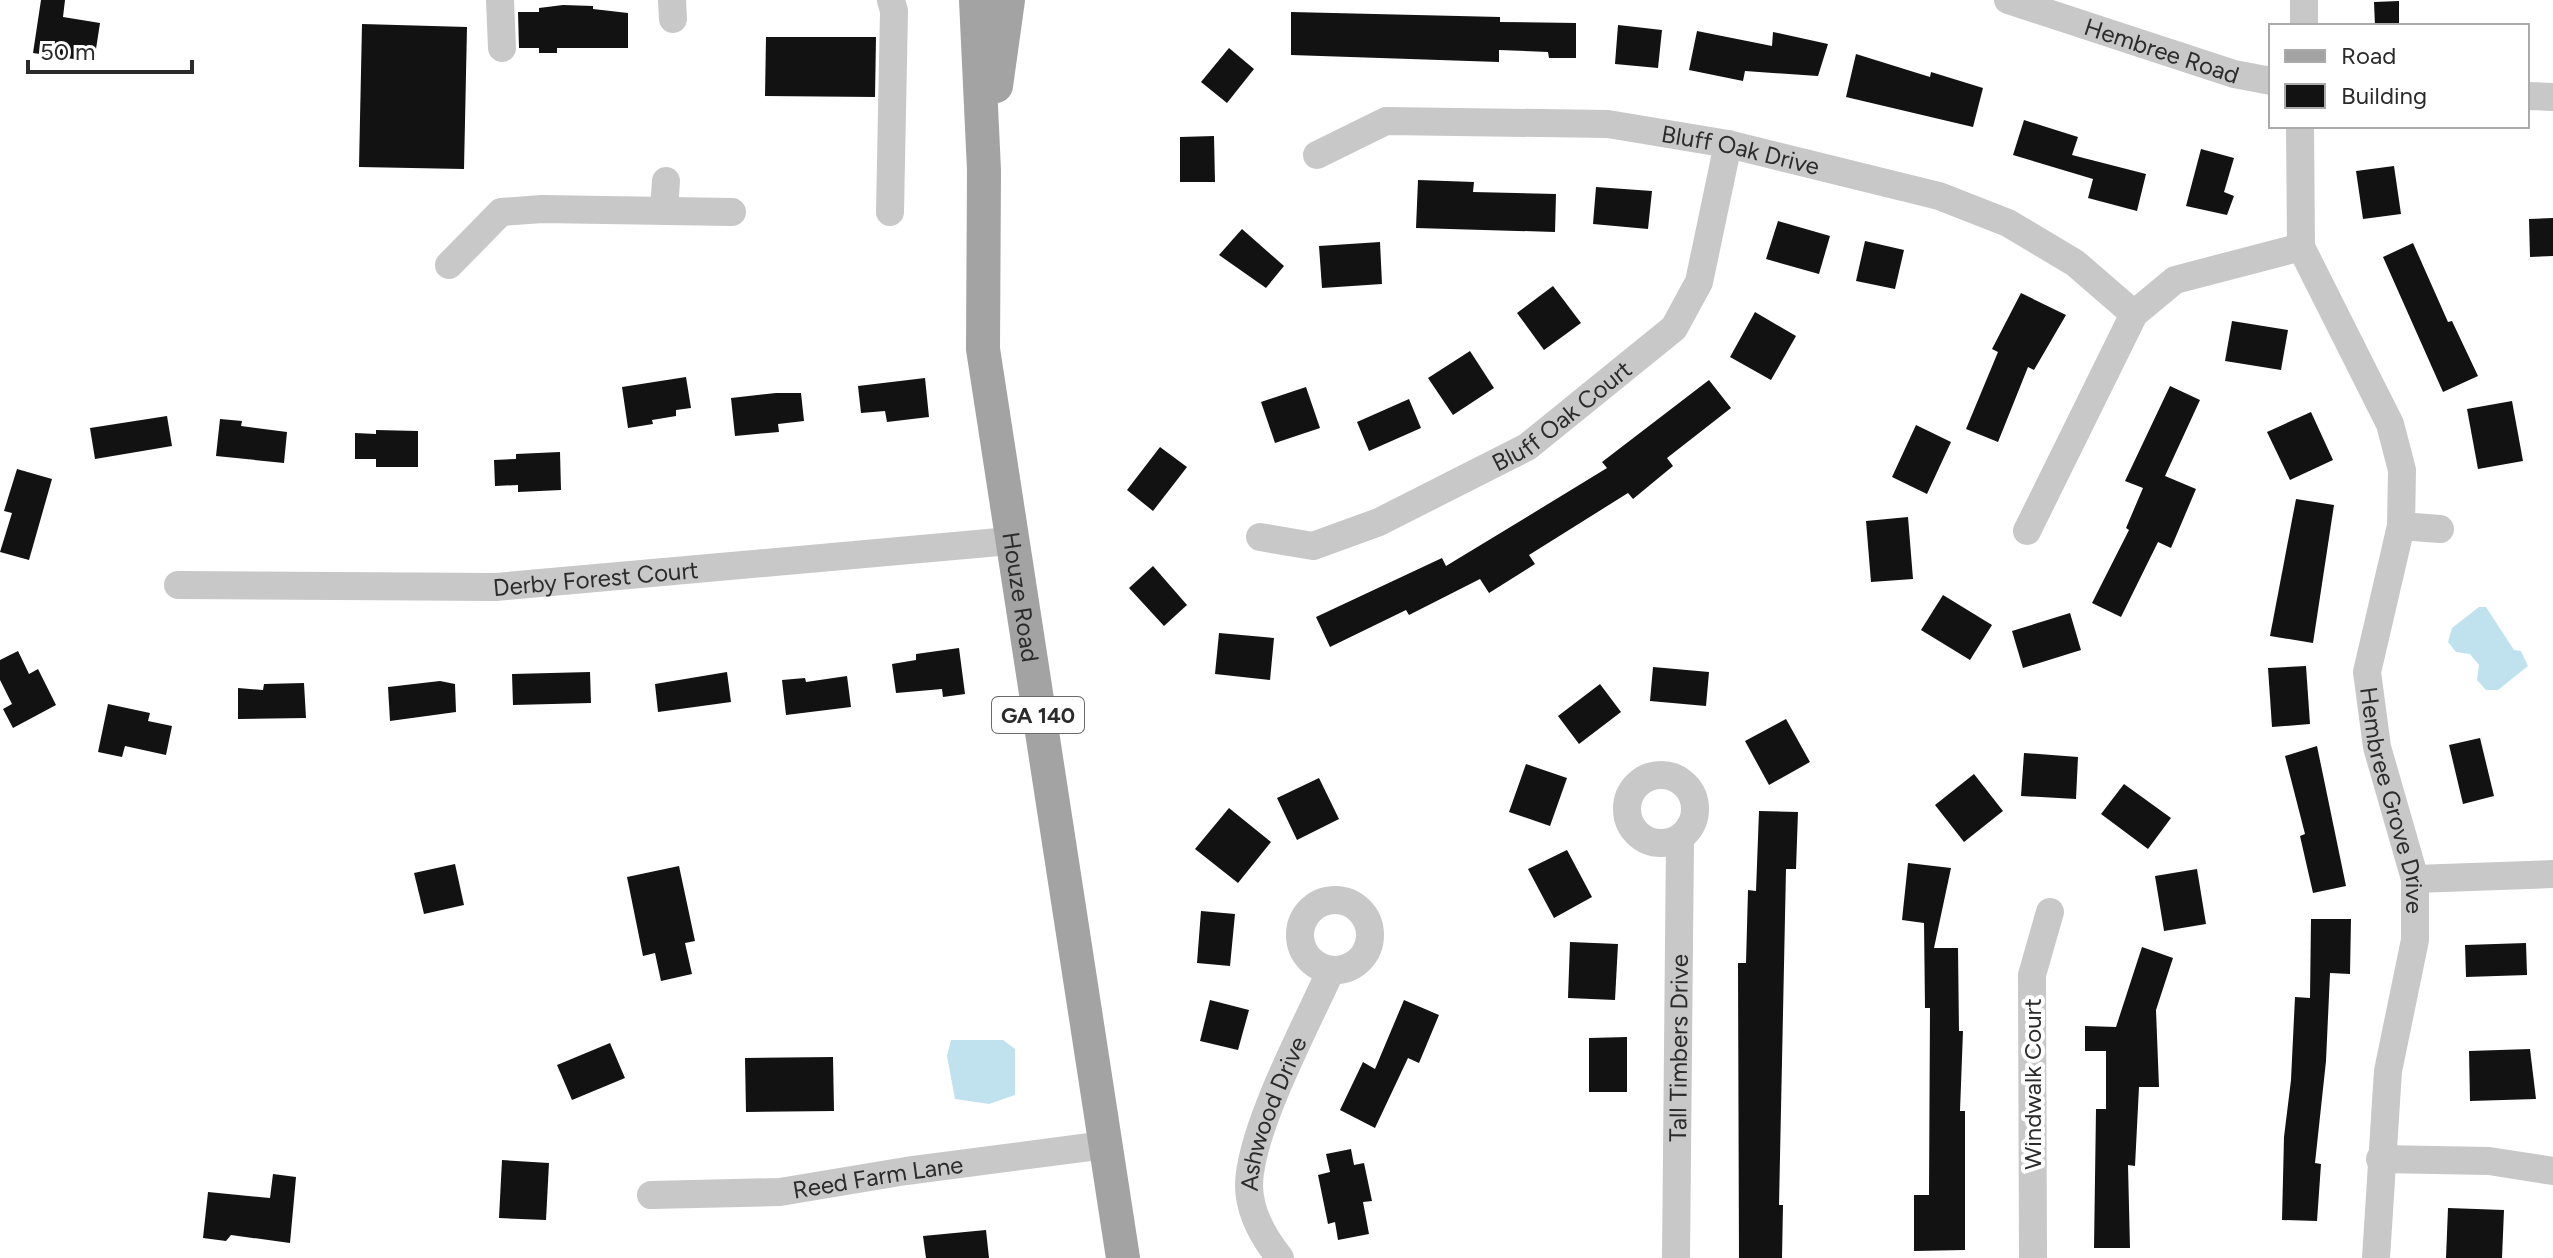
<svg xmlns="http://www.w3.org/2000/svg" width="2553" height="1258" font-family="Figtree,sans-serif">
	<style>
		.water { fill: #c0e2ee }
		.building { fill: #121212 }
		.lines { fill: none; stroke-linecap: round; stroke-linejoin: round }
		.minor { stroke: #c8c8c8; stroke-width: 28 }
		.major { stroke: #a3a3a3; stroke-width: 34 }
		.labels { text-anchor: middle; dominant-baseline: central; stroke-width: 8; stroke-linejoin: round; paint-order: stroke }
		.shield { fill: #fff; stroke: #6b6b6b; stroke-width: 2 }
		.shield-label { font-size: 22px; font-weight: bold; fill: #2b2b2b }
		.street-label { font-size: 24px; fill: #2b2b2b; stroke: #fff }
	</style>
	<rect width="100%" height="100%" fill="#fff"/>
	<g class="water">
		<path d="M2479 607H2486L2514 650 2521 651 2528 666 2498 690H2486L2477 680 2479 665 2470 654 2456 652 2448 642 2452 628Z"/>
		<path d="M951 1040H1003L1015 1049V1095L989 1104 955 1099 947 1056Z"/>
	</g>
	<g class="building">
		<path d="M41 0H65L63 17 100 23 94 62 33 53Z"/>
		<path d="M2399 1V26H2375L2374 2Z"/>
		<path d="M563 5 593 6V9L628 13V48H557V53H539V48H519L518 12H539V8Z"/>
		<path d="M1291 12 1500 17V22L1576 23V58H1549L1548 52 1499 50V62L1291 55Z"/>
		<path d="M362 24 467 27 464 169 359 167Z"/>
		<path d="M1618 25 1662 30 1658 68 1615 64Z"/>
		<path d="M1697 31 1772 46 1773 32 1828 44 1818 76 1745 71 1743 81 1689 70Z"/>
		<path d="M766 37H876L875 97 765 96Z"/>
		<path d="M1229 48 1254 69 1227 103 1201 82Z"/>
		<path d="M1856 54 1930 77 1931 72 1983 88 1973 127 1846 97Z"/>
		<path d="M2024 120 2078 137 2072 155 2146 174 2137 211 2088 198 2093 179 2013 155Z"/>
		<path d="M1214 136 1215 182H1180V137Z"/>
		<path d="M2201 149 2234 158 2224 192 2234 196 2227 215 2186 206Z"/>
		<path d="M2394 166 2401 214 2363 219 2356 171Z"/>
		<path d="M1418 180 1474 182 1473 192 1556 194 1555 232 1416 228Z"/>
		<path d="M1596 187 1652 191 1648 229 1593 224Z"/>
		<path d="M2553 218V256L2530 257 2529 219Z"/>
		<path d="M1778 221 1830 236 1819 274 1766 259Z"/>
		<path d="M1242 229 1284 266 1266 288 1219 255Z"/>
		<path d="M1865 241 1904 250 1895 289 1856 281Z"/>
		<path d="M1380 242 1382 284 1322 288 1319 246Z"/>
		<path d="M2413 243 2448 322 2452 321 2478 376 2443 392 2383 257Z"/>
		<path d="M1553 286 1581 323 1544 350 1517 313Z"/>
		<path d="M2021 293 2066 315 2034 370 2028 367 1998 442 1966 429 1998 352 1992 349Z"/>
		<path d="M1755 312 1796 336 1771 380 1730 357Z"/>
		<path d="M2232 321 2288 330 2281 370 2225 361Z"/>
		<path d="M1470 351 1494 388 1453 415 1428 378Z"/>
		<path d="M686 377 691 408 676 410V416L652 420 653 424 628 428 622 387Z"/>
		<path d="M925 378 929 417 887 422 885 411 861 413 858 386Z"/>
		<path d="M1709 380 1731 408 1667 458 1673 466 1633 499 1628 493 1529 555 1535 564 1489 593 1480 579 1409 615 1406 610 1330 647 1316 617 1442 558 1446 566 1512 526 1607 468 1602 462Z"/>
		<path d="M2170 386 2200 400 2165 476 2196 489 2171 548 2158 542 2121 617 2092 603 2129 530 2126 528 2143 488 2125 481Z"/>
		<path d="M1306 387 1320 428 1275 443 1261 402Z"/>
		<path d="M776 393H801L804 421 778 424 779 432 735 436 731 398Z"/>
		<path d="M1409 399 1421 428 1369 451 1357 422Z"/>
		<path d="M2512 401 2523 461 2478 469 2467 409Z"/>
		<path d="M2311 412 2333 460 2290 480 2267 432Z"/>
		<path d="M167 416 172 446 95 459 90 428Z"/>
		<path d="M220 419 242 421 241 426 287 432 284 463 216 456Z"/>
		<path d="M1916 425 1951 442 1927 494 1892 477Z"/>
		<path d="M376 430 418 431V467H376V459H355V433L376 434Z"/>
		<path d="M1160 447 1187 467 1153 511 1127 490Z"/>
		<path d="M560 452 561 490 518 492V485L495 486 494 460 516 459V454Z"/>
		<path d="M17 469 52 479 29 560 0 552 12 513 4 511Z"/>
		<path d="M2296 499 2334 505 2313 643 2270 636Z"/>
		<path d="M1908 517 1913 579 1871 582 1866 521Z"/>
		<path d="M1153 566 1187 605 1164 626 1129 588Z"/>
		<path d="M1943 595 1992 625 1970 660 1921 630Z"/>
		<path d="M2070 613 2081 650 2023 668 2012 631Z"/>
		<path d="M1219 633 1274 638 1270 680 1215 674Z"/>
		<path d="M959 648 965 694 943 697 942 689 896 693 892 664 916 660V654Z"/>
		<path d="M18 651 29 674 38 669 56 705 13 728 3 709 12 704 0 680V660Z"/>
		<path d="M2306 666 2310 724 2272 727 2268 668Z"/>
		<path d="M1653 667 1709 672 1706 706 1650 701Z"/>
		<path d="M590 672 591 703 513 705 512 674Z"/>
		<path d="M727 672 731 702 658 712 655 684Z"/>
		<path d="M847 676 851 707 786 715 782 680 805 678 806 682Z"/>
		<path d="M440 681 455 684 456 712 390 721 388 687Z"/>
		<path d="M304 683 306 718 238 719V688L263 690 264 684Z"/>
		<path d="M1600 684 1621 712 1579 744 1558 716Z"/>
		<path d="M108 704 150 713 148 721 172 726 166 755 125 746 122 757 98 752Z"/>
		<path d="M1786 719 1810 762 1769 785 1745 741Z"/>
		<path d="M2480 738 2494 796 2463 804 2449 745Z"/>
		<path d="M2317 746 2346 886 2313 893 2300 836 2305 834 2285 756Z"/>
		<path d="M2024 753 2078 757 2076 799 2021 796Z"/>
		<path d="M1526 764 1567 778 1550 826 1509 812Z"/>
		<path d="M1974 774 2003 811 1964 842 1935 805Z"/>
		<path d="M1319 778 1339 819 1297 840 1277 798Z"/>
		<path d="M2124 784 2171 818 2148 849 2101 814Z"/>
		<path d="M1229 808 1271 842 1238 883 1195 849Z"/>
		<path d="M1759 811 1798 812 1796 869H1786L1779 1205H1783L1782 1258H1739L1738 963H1746L1748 890 1756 891Z"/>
		<path d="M1567 850 1592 897 1554 918 1528 869Z"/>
		<path d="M1908 863 1951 868 1934 948H1958L1959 1031H1963L1960 1111H1965V1250L1914 1251V1195H1929L1930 1008H1925L1924 923 1902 920Z"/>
		<path d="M455 864 464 905 424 914 414 873Z"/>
		<path d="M679 866 695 941 685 943 692 974 661 981 655 953 643 956 627 877Z"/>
		<path d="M2197 869 2206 924 2164 931 2155 876Z"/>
		<path d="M1201 911 1235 914 1230 966 1197 963Z"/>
		<path d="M2311 919H2351L2350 974 2330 973 2326 1061 2315 1163 2321 1164 2317 1221 2282 1220 2284 1137 2291 1080 2295 997 2310 998Z"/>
		<path d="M1570 942 1618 944 1615 1000 1568 998Z"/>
		<path d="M2526 943 2527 975 2466 977 2465 945Z"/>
		<path d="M2142 947 2173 958 2156 1010 2159 1087H2139L2135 1166 2128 1165 2130 1248H2094L2096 1109H2106V1051H2085V1026L2116 1027Z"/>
		<path d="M1210 1000 1249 1010 1238 1050 1200 1041Z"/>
		<path d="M1404 1000 1439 1015 1419 1063 1408 1058 1375 1128 1340 1110 1363 1062 1375 1069Z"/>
		<path d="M1627 1037V1092H1589V1038Z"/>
		<path d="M610 1043 625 1078 572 1100 557 1065Z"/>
		<path d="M2530 1049 2536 1099 2470 1101 2469 1051Z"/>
		<path d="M833 1057 834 1111 746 1112 745 1058Z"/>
		<path d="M1351 1149 1354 1165 1364 1163 1372 1201 1363 1202 1369 1234 1338 1240 1335 1222 1328 1224 1318 1175 1330 1172 1326 1154Z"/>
		<path d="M502 1160 549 1163 546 1220 499 1218Z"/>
		<path d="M273 1174 296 1177 290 1243 231 1235 226 1241 203 1238 208 1192 270 1198Z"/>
		<path d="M2448 1208 2504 1210 2502 1258H2446Z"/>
		<path d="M986 1230 989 1258H926L923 1236Z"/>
	</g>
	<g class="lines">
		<g class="minor">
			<path d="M500 0 502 48"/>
			<path d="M672 0 673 19"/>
			<path id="s1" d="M2008 0 2234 74 2271 81"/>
			<path d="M2304 26V0"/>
			<path d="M2527 96 2553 97"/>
			<path id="s2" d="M2300 126 2301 247 2390 424 2402 470 2401 526 2367 672 2377 747 2415 879V940L2388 1071 2376 1258"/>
			<path id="s3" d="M1317 155 1386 121 1608 124 1728 144 1939 196 2008 223 2075 263 2134 314"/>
			<path d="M664 210 666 181"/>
			<path d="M890 212 894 11 891 0"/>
			<path d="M449 265 501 212 542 209 732 212"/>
			<path d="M2401 526 2440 529"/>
			<path d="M2027 531 2134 314 2175 280 2301 247"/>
			<path id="s4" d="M1260 537 1313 546 1379 522 1527 447 1674 328 1699 282 1728 144"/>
			<path id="s5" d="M178 585 496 587 1010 541"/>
			<circle cx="1661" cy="809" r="34"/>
			<path d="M2415 879 2553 874"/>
			<circle cx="1335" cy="935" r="35"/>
			<path d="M2380 1159 2489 1161 2553 1171"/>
			<path id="s6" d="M651 1195 780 1192 906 1171 1105 1145"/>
			<path id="s7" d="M1280 1258C1264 1238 1249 1212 1249 1185 1250 1129 1307 1024 1331 970"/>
			<path id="s8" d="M1676 1258 1680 839"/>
			<path d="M2033 1258 2032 975 2050 912"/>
		</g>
		<g class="major">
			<path id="s9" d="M976 0 984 170 983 349 1123 1258"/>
			<path d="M996 86 1008 0"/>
		</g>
	</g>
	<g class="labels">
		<rect class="shield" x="992" y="697" width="92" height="36" rx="6"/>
		<g class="shield-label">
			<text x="1038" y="715">GA 140</text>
		</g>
		<g class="street-label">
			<text stroke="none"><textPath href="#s1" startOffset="162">Hembree Road</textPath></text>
			<text stroke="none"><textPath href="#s3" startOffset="434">Bluff Oak Drive</textPath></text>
			<text stroke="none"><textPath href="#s4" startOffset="336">Bluff Oak Court</textPath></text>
			<text stroke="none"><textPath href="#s5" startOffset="418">Derby Forest Court</textPath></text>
			<text stroke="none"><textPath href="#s9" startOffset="600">Houze Road</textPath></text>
			<text stroke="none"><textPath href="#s2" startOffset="704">Hembree Grove Drive</textPath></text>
			<text stroke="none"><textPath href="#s8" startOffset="210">Tall Timbers Drive</textPath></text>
			<text transform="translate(2032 1084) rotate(-90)">Windwalk Court</text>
			<text stroke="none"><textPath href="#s7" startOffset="156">Ashwood Drive</textPath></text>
			<text stroke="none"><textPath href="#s6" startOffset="228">Reed Farm Lane</textPath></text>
		</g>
	</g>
	<rect x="2269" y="24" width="260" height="104" fill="#ffffff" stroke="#aaaaaa" stroke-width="2"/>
	<rect x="2285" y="50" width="40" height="12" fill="#a3a3a3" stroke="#aaaaaa" stroke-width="2"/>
	<text x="2341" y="64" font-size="24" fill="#2b2b2b">Road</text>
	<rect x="2285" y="84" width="40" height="24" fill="#121212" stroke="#aaaaaa" stroke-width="2"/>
	<text x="2341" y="104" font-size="24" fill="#2b2b2b">Building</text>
	<path d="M28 60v12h164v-12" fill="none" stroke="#2b2b2b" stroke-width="4"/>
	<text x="40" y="60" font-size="24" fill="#2b2b2b" stroke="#ffffff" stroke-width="6" paint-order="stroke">50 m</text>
</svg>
